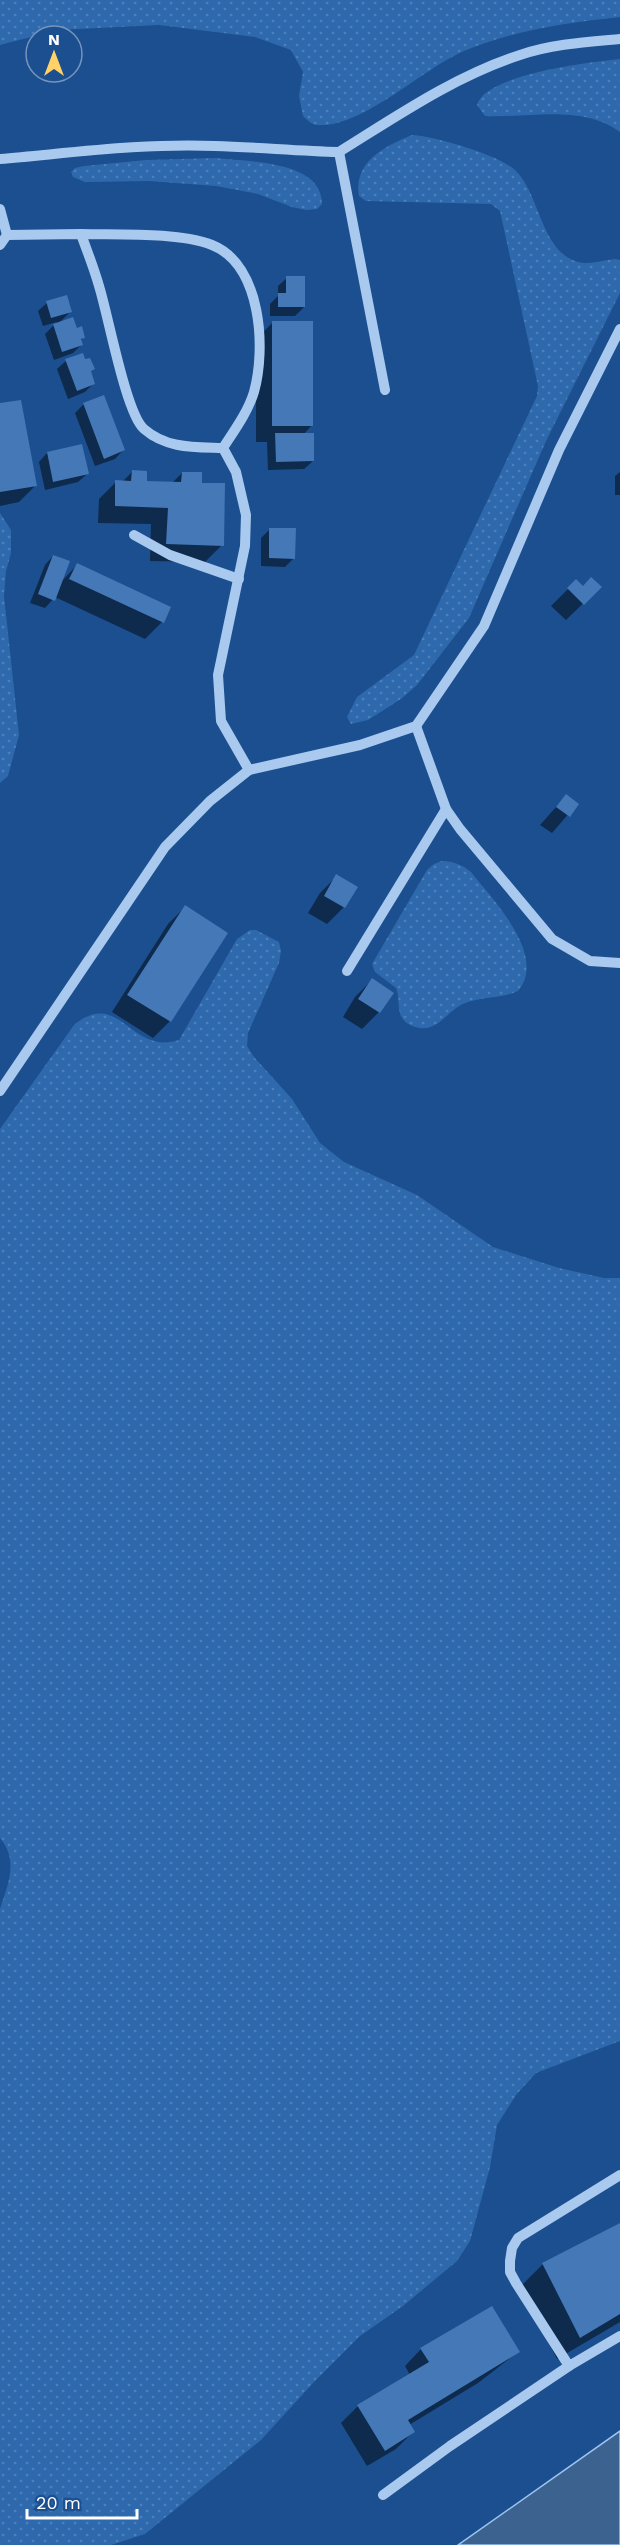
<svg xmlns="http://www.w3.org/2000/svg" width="620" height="2545" font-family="'Work Sans',sans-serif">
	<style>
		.grass { fill: url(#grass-dots) }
		.water { fill: #3c6290; stroke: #9cc4f0; stroke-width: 1.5 }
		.shadow { fill: #0007 }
		.building { fill: #4478b7 }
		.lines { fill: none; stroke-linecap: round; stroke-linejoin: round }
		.minor { stroke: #a9c9ee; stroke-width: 10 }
	</style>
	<defs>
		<pattern id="grass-dots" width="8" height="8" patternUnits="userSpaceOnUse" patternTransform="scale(1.5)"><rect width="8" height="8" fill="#2e69ad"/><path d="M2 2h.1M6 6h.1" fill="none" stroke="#4d80b9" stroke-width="1.8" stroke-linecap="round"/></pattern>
	</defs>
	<rect width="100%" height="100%" fill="#1b4f8f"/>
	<g class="grass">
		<path d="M0 0H620V17C566 23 514 30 464 51 422 69 362 128 318 125 312 125 307 120 303 116L299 96 303 72 291 50 255 37 159 25 58 30 0 45Z"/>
		<path d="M620 59V132C582 104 530 118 485 116L477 105C485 74 591 62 620 59Z"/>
		<path d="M412 135C434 136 499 155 515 170 541 195 540 251 578 262 589 265 604 260 615 259L620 260V293L546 441 469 618 417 685 401 699 368 720 351 724 347 717 357 697 414 655 537 396 538 386 500 211 491 204 366 201 359 196C353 162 385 146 412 135Z"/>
		<path d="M216 158C248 162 322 160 322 204L317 209 306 210 292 207 258 194 216 186 149 181 85 182 73 177 71 172 75 168 84 166 146 160Z"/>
		<path d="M0 513 11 530V553L6 571 4 596 19 735 8 776 0 783Z"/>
		<path d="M442 861C454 861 462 865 471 872 492 899 548 955 518 991 501 999 481 996 463 1004 447 1011 437 1034 415 1027 409 1025 404 1022 401 1016 397 1007 400 997 396 988L375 972 372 964 427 870 434 864Z"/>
		<path d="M250 930H256L279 942 281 951 279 963 248 1033 247 1046 254 1057 292 1099 320 1143 344 1162 417 1195 493 1247 559 1268 604 1278H620V2041L536 2073 516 2095 497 2125 490 2167 470 2241 457 2261 403 2306 360 2336 313 2383 261 2440 145 2534 111 2545H0V1909C8 1884 19 1861 0 1838V1129L74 1025C120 987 130 1056 179 1040L237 939Z"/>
	</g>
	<path class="water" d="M620 2431V2545H458Z"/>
	<g class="shadow">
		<path d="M287 278 304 307 295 316H270V304L278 296V286Z"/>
		<path d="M47 303 70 312 59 323 76 330 83 338 80 341 82 344 73 353 54 360 45 334 57 322 43 326 38 311Z"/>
		<path d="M272 323 312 425 303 435 313 461 304 469 268 470 267 442H256V340Z"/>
		<path d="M66 361 89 372 94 383 85 392 68 399 57 369Z"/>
		<path d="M84 404 123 450 115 459 95 466 75 413Z"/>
		<path d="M0 405 36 485 19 502 0 506Z"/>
		<path d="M47 453 87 474 78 482 45 490 39 462Z"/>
		<path d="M132 472 145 483H172L182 473 200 484 222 545 205 562 150 561 151 524 98 523 99 499 116 482H122Z"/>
		<path d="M620 472V495H615V476Z"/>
		<path d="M270 529 294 558 285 567 261 566V538Z"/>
		<path d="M53 556 61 582 77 565 169 607 162 622 145 639 55 597 45 608 30 603 45 565Z"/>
		<path d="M576 581 583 588 600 587 566 620 551 606Z"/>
		<path d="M566 796 577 804 552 833 540 825Z"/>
		<path d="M337 876 344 907 327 924 308 913 320 893Z"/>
		<path d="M185 907 226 933 170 1021 153 1038 112 1012 168 924Z"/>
		<path d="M372 980 392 993 379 1012 362 1029 343 1017 355 997Z"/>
		<path d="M620 2225V2322L557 2359 520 2287 543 2264Z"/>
		<path d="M421 2349 518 2352 478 2383 409 2425 413 2432 396 2449 367 2466 341 2423 358 2406 410 2375 405 2366Z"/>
	</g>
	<g class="building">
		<path d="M286 276H305V307H278V293H286Z"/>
		<path d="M67 295 72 312 51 318 46 301Z"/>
		<path d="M73 317 77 328 82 326 85 338 81 339 83 345 62 352 53 324Z"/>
		<rect x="272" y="321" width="41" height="105"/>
		<path d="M83 353 85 359 90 358 95 369 91 371 95 384 77 391 65 359Z"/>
		<path d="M104 395 125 450 104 459 83 403Z"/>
		<path d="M21 400 37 486 0 492V403Z"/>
		<path d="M275 433H314V461L276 462Z"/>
		<path d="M82 444 89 474 53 482 47 452Z"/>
		<path d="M132 470 147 471V481L181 482 182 472H202V483H225L224 546 166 544 168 508 115 506V480L131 481Z"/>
		<path d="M269 528H296L295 559 269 558Z"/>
		<path d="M53 555 70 561 55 601 38 594Z"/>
		<path d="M77 563 171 607 164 623 69 579Z"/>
		<path d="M591 577 602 587 584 605 567 588 576 579 583 586Z"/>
		<path d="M566 794 579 804 570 817 556 807Z"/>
		<path d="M336 874 358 887 345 908 324 896Z"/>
		<path d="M185 905 228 933 171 1022 127 995Z"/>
		<path d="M372 978 394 993 380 1013 358 999Z"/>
		<path d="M620 2223V2314L580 2338 542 2263Z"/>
		<path d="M492 2306 520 2352 408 2420 415 2432 385 2451 357 2405 429 2362 420 2348Z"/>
	</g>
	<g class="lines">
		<g class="minor">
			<path d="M339 152C397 116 455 76 520 55 552 44 587 42 620 39"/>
			<path d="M0 159C71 153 143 143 215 146 256 147 297 151 339 152L385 390"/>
			<path d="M0 209 7 235 81 234C87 251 94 268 99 286 108 314 126 414 144 429 167 449 195 447 223 448"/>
			<path d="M81 234C119 235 178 232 212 245 262 265 266 349 254 392 248 412 234 431 223 448"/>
			<path d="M0 245 7 235"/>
			<path d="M223 448 236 472 246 515 245 546 218 675 221 721 249 770"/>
			<path d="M134 535 170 555 239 579"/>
			<path d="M416 726 446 809 460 829 552 939 590 961 620 963"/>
			<path d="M347 971 446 809"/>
			<path d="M0 1091 165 847 210 801 249 770 360 745 416 726 484 626 559 450 620 329"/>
			<path d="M620 2175 518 2238 512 2248 510 2261V2272L516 2283 569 2366 620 2336"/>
			<path d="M383 2495 450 2446 569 2366"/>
		</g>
	</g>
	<g transform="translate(54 54)"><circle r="28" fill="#1b4f8f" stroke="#7695bc" stroke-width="1.5"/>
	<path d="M0-4.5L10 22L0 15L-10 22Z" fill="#ffd166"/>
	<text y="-9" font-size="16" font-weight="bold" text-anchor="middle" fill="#ffffff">N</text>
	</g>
	<path d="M27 2509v9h110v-9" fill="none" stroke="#ffffff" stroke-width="3"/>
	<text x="36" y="2509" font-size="18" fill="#ffffff" stroke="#1b4f8f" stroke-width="4.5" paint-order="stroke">20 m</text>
</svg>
